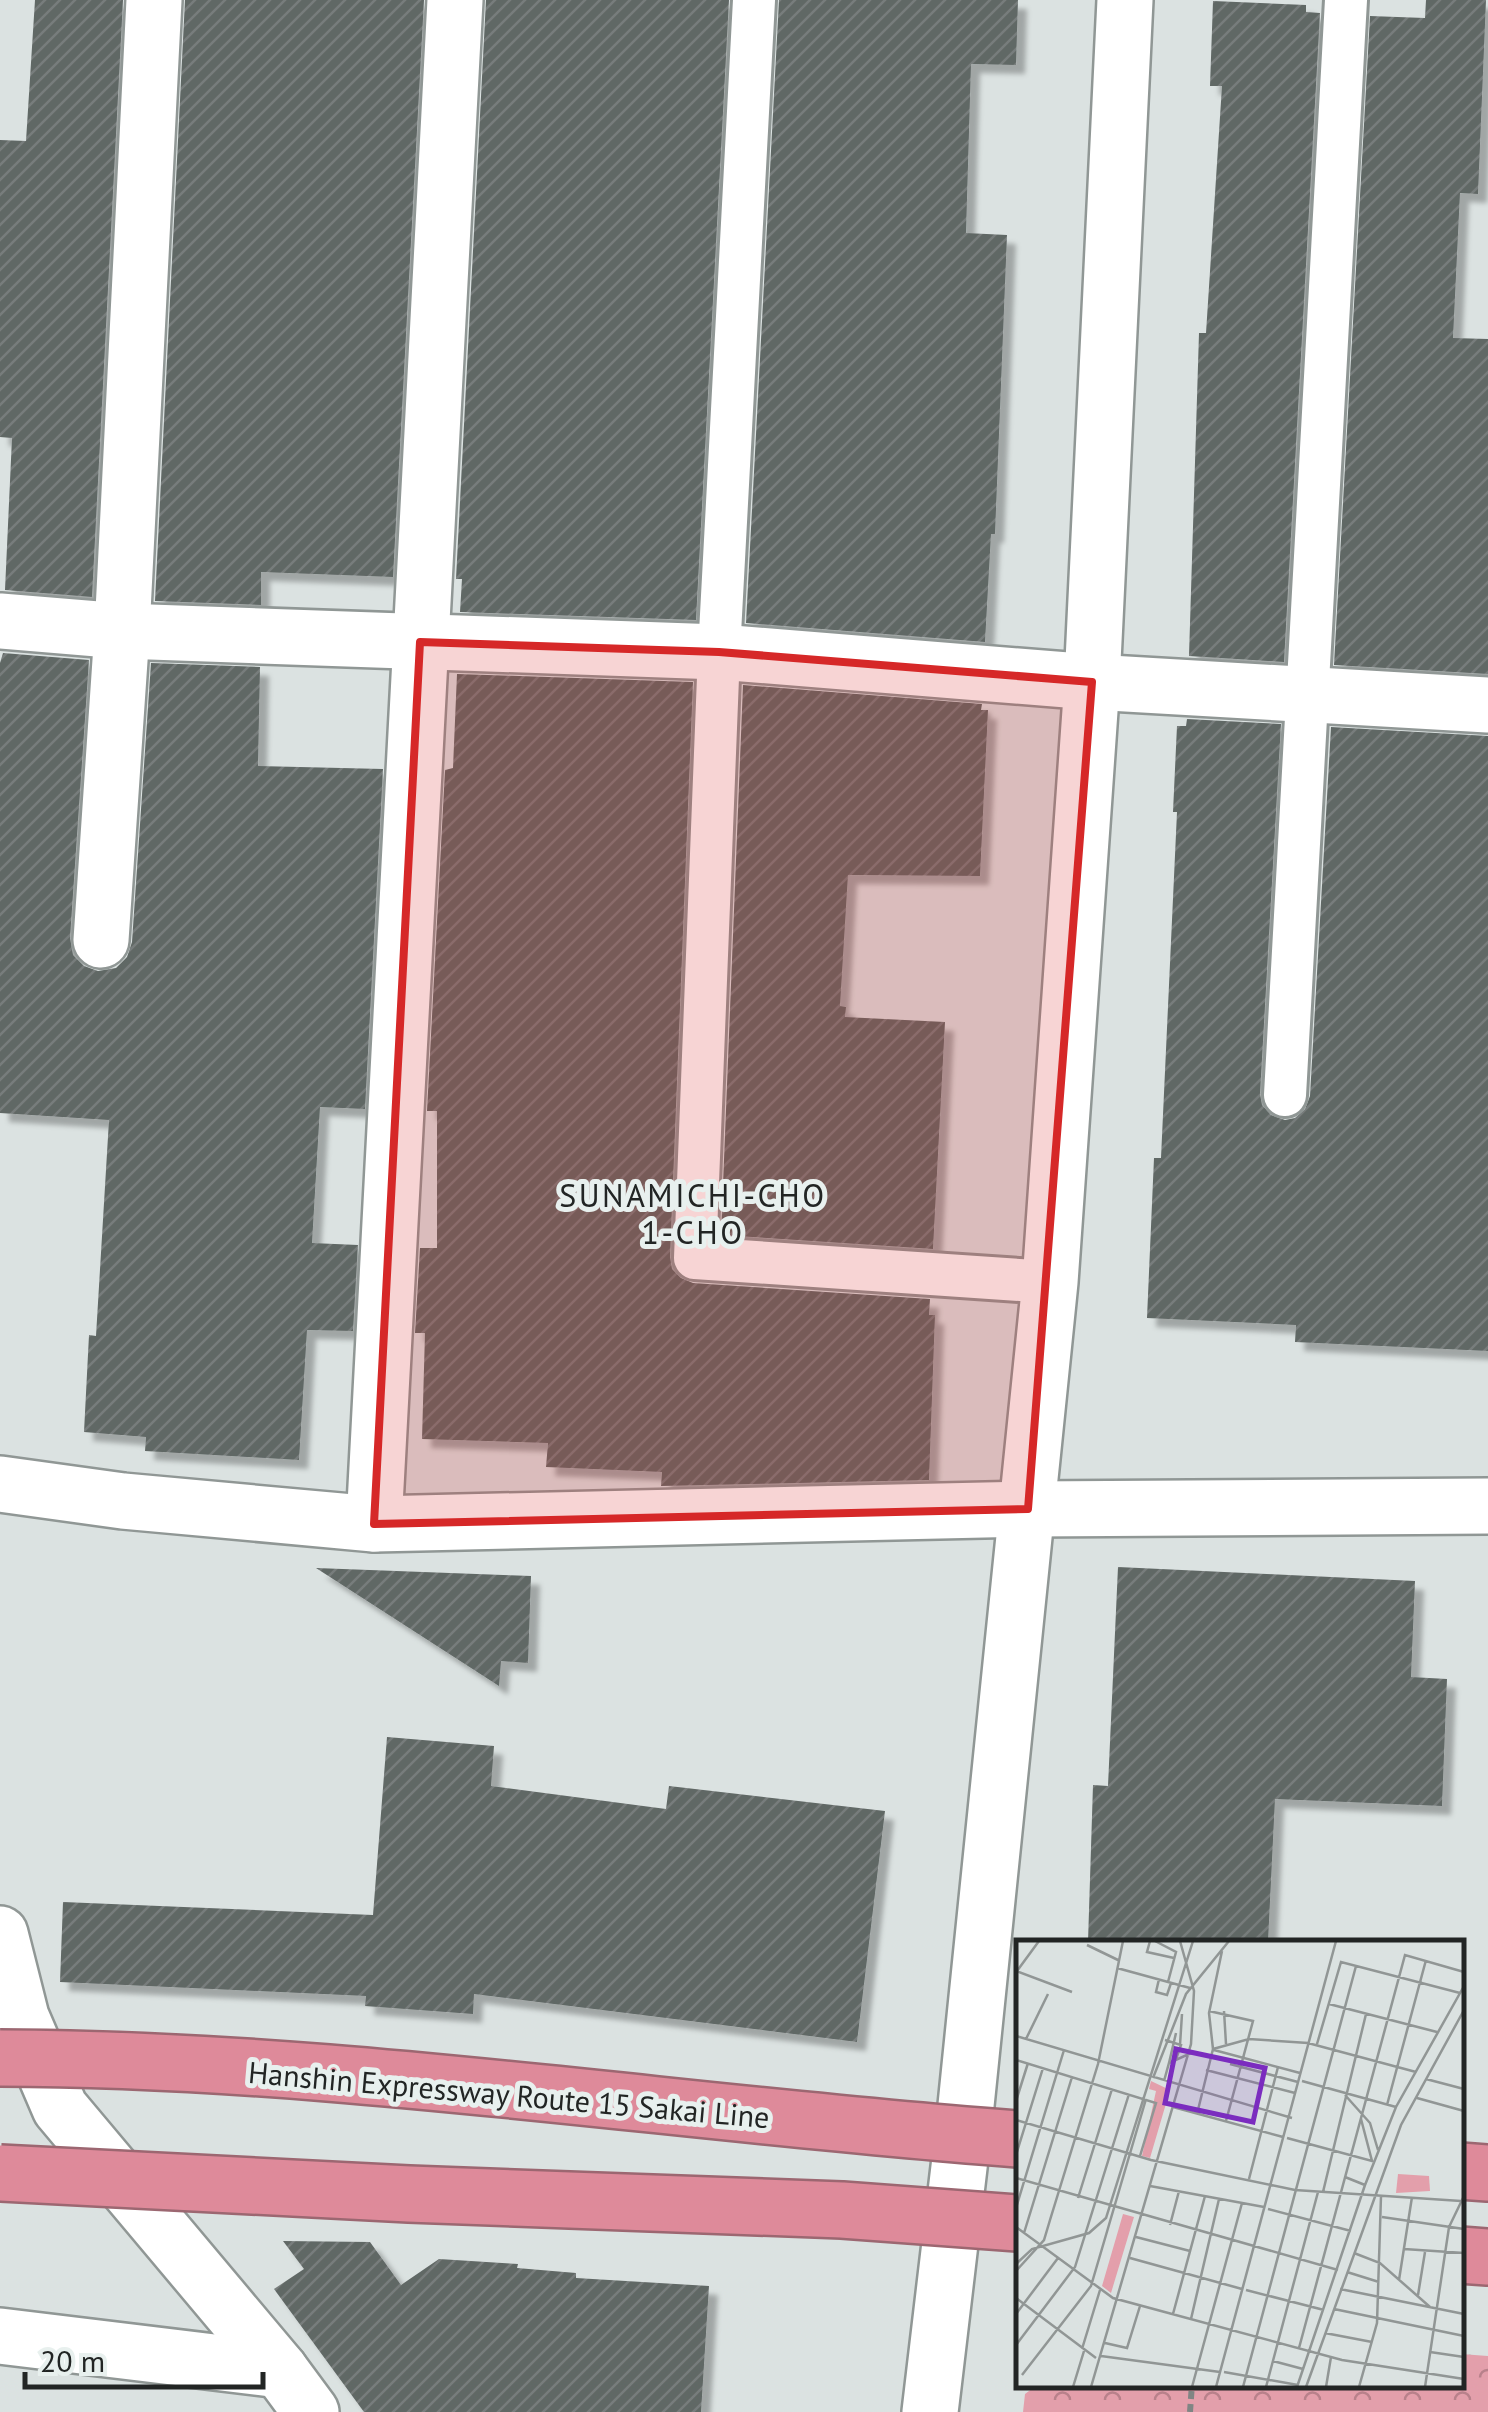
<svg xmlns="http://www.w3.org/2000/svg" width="1488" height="2412" font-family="'PT Sans',sans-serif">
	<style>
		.park { fill: url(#park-crowns) }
		.building { fill: url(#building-hatch); filter: url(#shadow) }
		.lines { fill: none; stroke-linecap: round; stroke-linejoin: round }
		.service-casing { stroke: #909795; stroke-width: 48 }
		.minor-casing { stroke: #909795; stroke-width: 60 }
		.tertiary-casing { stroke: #909795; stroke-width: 60 }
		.motorway-casing { stroke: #9c6771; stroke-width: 60 }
		.path { stroke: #808584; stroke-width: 6; stroke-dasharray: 8 5; stroke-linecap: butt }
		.service { stroke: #fff; stroke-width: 42 }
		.minor { stroke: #fff; stroke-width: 55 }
		.tertiary { stroke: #fff; stroke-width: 55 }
		.motorway { stroke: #de8a9a; stroke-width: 55 }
		.motorway-bridge-casing { stroke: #9c6771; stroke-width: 60; stroke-linecap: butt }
		.motorway-bridge { stroke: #de8a9a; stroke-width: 55 }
		.marked { fill: #d62828; fill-opacity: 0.2; stroke: #d62828; stroke-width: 8; stroke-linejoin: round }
		.labels { text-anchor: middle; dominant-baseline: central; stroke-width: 10; stroke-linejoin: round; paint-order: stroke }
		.street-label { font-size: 30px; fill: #222524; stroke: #e8f0ee }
		.neighbourhood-label { font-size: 32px; letter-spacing: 2.5px; fill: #222524; stroke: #e8f0ee }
		.inset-road { fill: none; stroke: #919695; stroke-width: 2.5 }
		.view { fill: #7b2cbf; fill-opacity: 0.15; stroke: #7b2cbf; stroke-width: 5 }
		.inset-edge { fill: none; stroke: #222524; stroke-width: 5 }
	</style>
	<defs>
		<pattern id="park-crowns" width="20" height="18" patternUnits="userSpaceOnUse" patternTransform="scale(2.5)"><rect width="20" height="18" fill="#e39fab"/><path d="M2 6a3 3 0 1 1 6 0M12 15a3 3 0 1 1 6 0" fill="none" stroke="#b8818b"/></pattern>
		<pattern id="building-hatch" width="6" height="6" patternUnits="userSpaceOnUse" patternTransform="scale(2.5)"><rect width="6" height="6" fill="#606765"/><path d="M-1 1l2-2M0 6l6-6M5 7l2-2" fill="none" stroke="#777d7b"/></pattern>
		<filter id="shadow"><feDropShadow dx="9" dy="9" stdDeviation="2.5" flood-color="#0004"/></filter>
	</defs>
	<rect width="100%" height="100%" fill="#dbe2e1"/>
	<path class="park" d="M1461 2354 1488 2356V2412H1023L1025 2394 1037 2385 1460 2384Z"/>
	<g class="building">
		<path d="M35 0H123L92 597 5 590 12 438 0 437V140L26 141Z"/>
		<path d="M185 0H424L393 577 261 572V605L155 601Z"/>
		<path d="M486 0H729L696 620 460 612 462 579H456Z"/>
		<path d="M779 0H1018L1016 65 971 64 966 233 1007 235 995 534H991L985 642 746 623Z"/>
		<path d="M1426 0H1486L1478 194 1460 193 1453 338 1488 339V674L1334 665 1370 16 1425 18Z"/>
		<path d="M1213 1 1306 5V12L1320 13 1284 662 1189 656 1199 333H1206L1222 86H1210Z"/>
		<path d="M3 653 89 660 70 938 73 955 84 966 98 971 116 968 127 957 132 942 151 663 260 667 258 766 383 769 365 1109 320 1107 312 1243 358 1245 353 1331 307 1330 299 1460 145 1451 146 1437 84 1432 89 1335 96 1336 109 1120 0 1113V663Z"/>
		<path d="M457 674 693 682 670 1257 672 1269 681 1278 693 1283 930 1299 929 1315H935L929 1480 661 1486 662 1472 546 1467 548 1443 422 1439 425 1333H415L420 1248H437V1111H427L445 770 453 768Z"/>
		<path d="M743 685 982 704 981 710H988L980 876 848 875 840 1006 846 1007 845 1017 945 1022 933 1249 721 1235Z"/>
		<path d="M1187 719 1281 724 1260 1094 1262 1105 1271 1115 1285 1120 1295 1118 1305 1109 1310 1096 1331 727 1488 736V1351L1295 1342 1296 1325 1147 1318 1154 1158H1161L1177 812H1173L1177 726H1186Z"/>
		<path d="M1118 1567 1415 1581 1411 1677 1447 1679 1442 1806 1275 1799 1268 1942H1088L1093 1785 1108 1786Z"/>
		<path d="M316 1568 531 1576 528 1663 501 1661 499 1686Z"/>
		<path d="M387 1737 494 1746 491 1786 666 1809 669 1786 885 1811 857 2042 474 1994 473 2014 365 2006 366 1996 60 1982 63 1902 373 1915Z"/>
		<path d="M283 2241 370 2242 401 2285 439 2259 518 2264 517 2268 576 2273V2278L709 2286 701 2412H364L274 2289 304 2269Z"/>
	</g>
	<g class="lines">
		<defs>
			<g id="service">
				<path d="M754 0 719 652 695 1258 1050 1282"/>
				<path d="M1285 1095 1346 0"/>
			</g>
			<g id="minor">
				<path d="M0 621 122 631 719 652 1092 682 1488 705"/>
				<path d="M101 940 122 631 154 0"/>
				<path d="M0 1484 123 1501 374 1524 1028 1509 1488 1506"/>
				<path d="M374 1524 455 0"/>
				<path d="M0 1934 21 2017 60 2108 280 2370 311 2412"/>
				<path d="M0 2336 280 2370"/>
			</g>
			<path id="tertiary" d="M930 2412 964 2125 1050 1282 1092 682 1125 0"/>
			<g id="motorway">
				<path d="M1460 2171 1488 2173"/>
				<path d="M1460 2255 1488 2257"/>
			</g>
		</defs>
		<use href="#service" class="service-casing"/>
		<use href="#minor" class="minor-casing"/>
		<use href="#tertiary" class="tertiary-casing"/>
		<use href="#motorway" class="motorway-casing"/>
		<path class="path" d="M1190 2412 1192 2384"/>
		<use href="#service" class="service"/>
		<use href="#minor" class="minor"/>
		<use href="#tertiary" class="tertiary"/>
		<use href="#motorway" class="motorway"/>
		<defs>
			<g id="motorway-bridge">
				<path d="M0 2058C339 2059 680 2114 1018 2139"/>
				<path d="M0 2173 409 2194 842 2210 1018 2223"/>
			</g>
		</defs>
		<use href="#motorway-bridge" class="motorway-bridge-casing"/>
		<use href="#motorway-bridge" class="motorway-bridge"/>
	</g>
	<path class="marked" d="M420 642 719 652 1092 682 1028 1509 374 1524Z"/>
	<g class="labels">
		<g class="street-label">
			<text transform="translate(509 2094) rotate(5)">Hanshin Expressway Route 15 Sakai Line</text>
		</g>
		<g class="neighbourhood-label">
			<text x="693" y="1195">SUNAMICHI-CHO<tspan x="693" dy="37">1-CHO</tspan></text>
		</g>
	</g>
	<g transform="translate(1016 1940)">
		<rect width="448" height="448" fill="#dbe2e1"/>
		<path d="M382 234 413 236 414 251 380 253Z" fill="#e39fab"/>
		<path d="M135 141 154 150 134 218 126 216 140 151 133 149ZM107 274 118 277 95 353 86 346Z" fill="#e39fab"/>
		<path class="inset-road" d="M134 1 131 12 158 18M139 1 160 12 152 42M71 5 102 20M101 28 174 48M0 31 56 52M1 31 23 1M143 39 140 52 151 55 155 43M313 64 421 92M193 71 237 81 210 181M208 71 210 104M0 96 276 178M10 99 32 54M149 100 165 105 160 119M301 104 325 22 444 53M164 105 166 74M197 109 233 99 292 103 400 132M198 110 284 133M0 120 140 163 124 216M153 123 160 93M214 124 282 142M190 130 279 153M137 138 170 54 213 1M410 139 448 149M148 141 153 123 175 113 194 116M286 141 380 167M329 155 354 183 362 210M401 158 448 171M0 161 12 123M371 165 410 20M157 167 267 197M181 174 197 109 193 73 206 11M0 180 135 220 279 250 445 261M271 198 356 221 345 179M0 215 27 128M329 237 349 245 380 167 448 46M0 238 322 330M233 239 262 127M134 246 248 267M307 252 350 74M62 258 96 149M0 268 48 110M252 269 335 291M366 277 448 289M154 285 163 251M0 287 97 358 326 420 448 439M8 293 56 137M120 297 174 311M388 309 448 313M338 313 364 323 414 367M114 318 226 349M0 324 16 309 73 293 90 278 177 1M0 331 28 300 34 280 82 124 107 1M331 332 363 342M383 340 396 257M324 349 448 374M230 350 308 370M402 355 409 312M0 358 80 418M318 369 448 396M0 374 42 318M157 374 189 256M175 379 203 259M309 393 356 402M89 403 111 408 124 366M0 405 59 327 113 154M283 408 389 15 448 32M66 409 84 350M414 412 448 417M85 416 204 432M257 421 287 429M208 432 282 445M6 435 75 346 130 159M57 447 68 411M75 447 175 104 178 51 164 1M176 447 226 263M200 447 320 1M227 447 340 26M250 447 302 252M281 447 349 245M290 447 385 185 448 70M310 447 315 417M343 447 361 383 365 256M409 447 433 287 447 258"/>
		<path class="view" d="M160 109 249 128 237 182 149 163Z"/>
		<rect width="448" height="448" class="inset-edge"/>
	</g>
	<path d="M25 2372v15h238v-15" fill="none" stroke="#222524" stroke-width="5"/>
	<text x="40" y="2372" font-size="30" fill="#222524" stroke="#e8f0ee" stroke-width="8" paint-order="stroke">20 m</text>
</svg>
